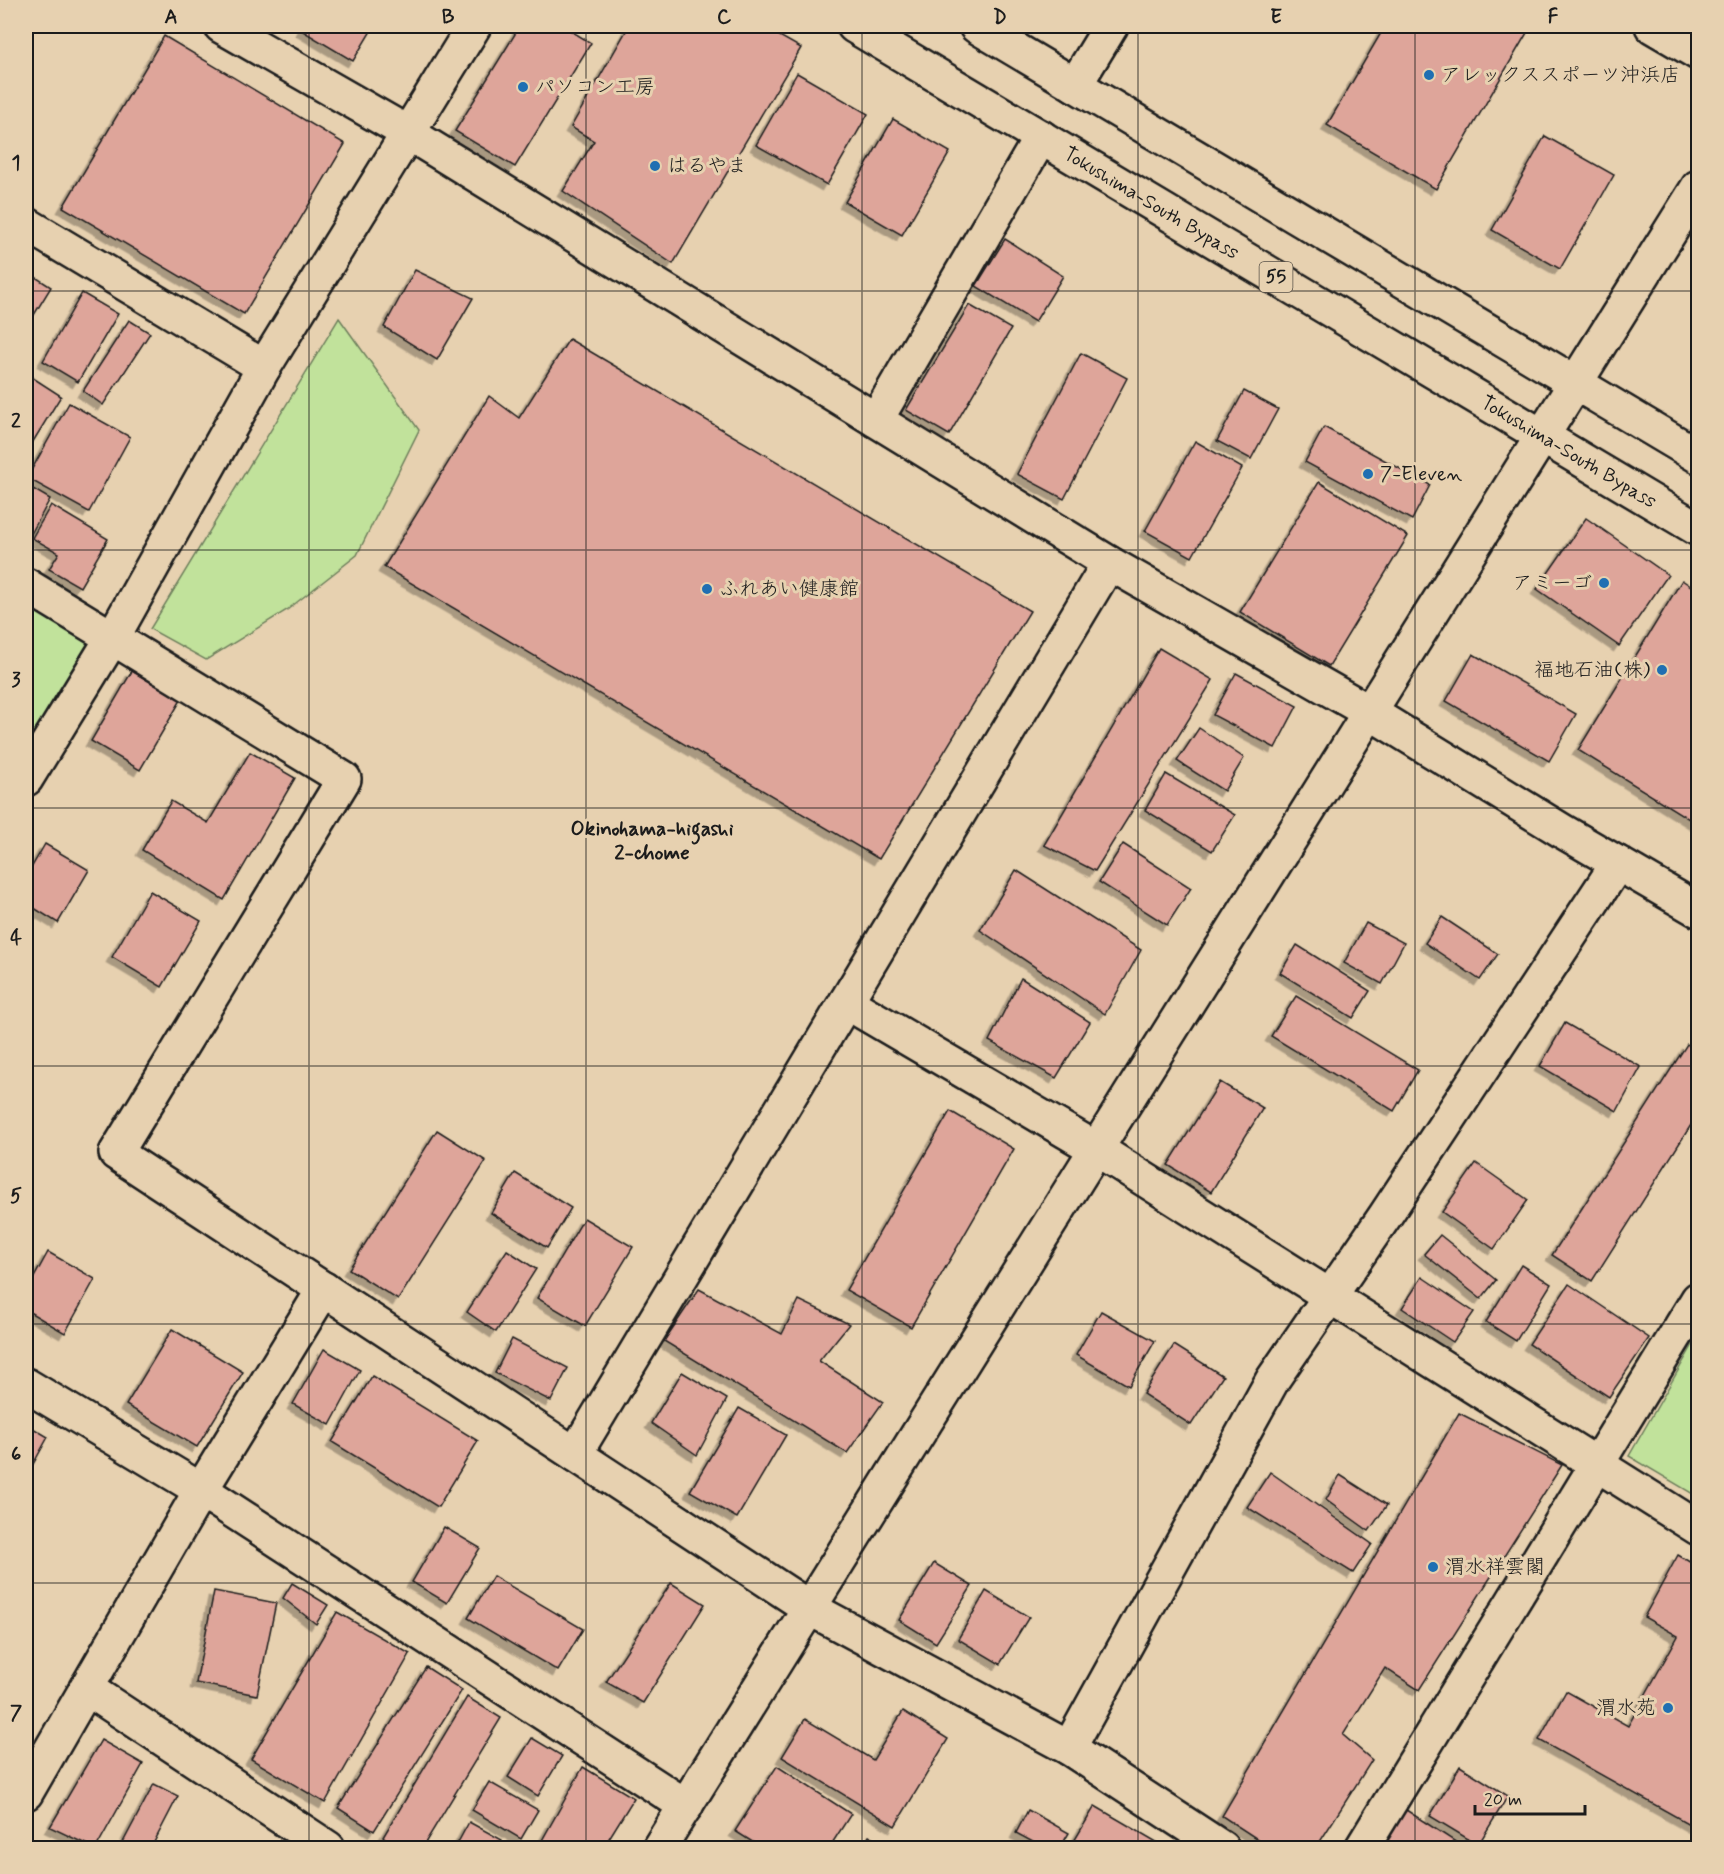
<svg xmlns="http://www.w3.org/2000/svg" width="1724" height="1874" font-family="Mynerve,'Klee One',sans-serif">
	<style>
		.green { fill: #c1e29b; stroke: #6e7f5c; stroke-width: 1.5 }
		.building { fill: #dea59a; stroke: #1c1c1c; stroke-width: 1.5; filter: url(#shadow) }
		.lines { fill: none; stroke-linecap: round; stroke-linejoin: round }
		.minor-casing { stroke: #1c1c1c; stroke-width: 38 }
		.highway-casing { stroke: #1c1c1c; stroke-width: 38 }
		.minor { stroke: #e7d1b0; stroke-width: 33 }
		.highway { stroke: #e7d1b0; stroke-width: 33 }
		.grid { fill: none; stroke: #1c1c1c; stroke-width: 1.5; stroke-opacity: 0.55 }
		.poi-dot { fill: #1f6fb2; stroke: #e7d1b0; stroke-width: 2 }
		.labels { text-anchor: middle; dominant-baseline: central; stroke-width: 6; stroke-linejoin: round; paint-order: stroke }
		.shield { fill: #e7d1b0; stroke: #595248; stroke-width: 1.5 }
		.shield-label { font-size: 18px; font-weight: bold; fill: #1c1c1c }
		.poi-label { font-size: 20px; fill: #1c1c1c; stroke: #e7d1b0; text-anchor: start }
		.street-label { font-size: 20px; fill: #1c1c1c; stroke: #e7d1b0 }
		.neighbourhood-label { font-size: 21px; font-weight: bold; fill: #1c1c1c; stroke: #e7d1b0 }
		.neatline { fill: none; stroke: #1c1c1c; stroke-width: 2 }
		.grid-label { font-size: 20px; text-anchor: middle; font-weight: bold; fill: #1c1c1c }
	</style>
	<defs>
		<filter id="shadow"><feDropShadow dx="-5.5" dy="5.5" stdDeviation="0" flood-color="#0004"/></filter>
	</defs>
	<rect width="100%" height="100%" fill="#e7d1b0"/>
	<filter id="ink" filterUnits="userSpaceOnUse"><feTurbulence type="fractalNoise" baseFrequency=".0167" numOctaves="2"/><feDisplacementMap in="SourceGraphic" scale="12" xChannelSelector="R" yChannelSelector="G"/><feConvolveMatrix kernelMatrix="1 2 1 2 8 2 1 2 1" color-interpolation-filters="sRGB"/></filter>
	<g filter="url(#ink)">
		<g class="green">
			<path d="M339 318 419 430 357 555 287 610 206 660 150 629Z"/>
			<path d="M26 600 93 638 26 747Z"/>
			<path d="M1698 1336V1497L1629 1456Z"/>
		</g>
		<g class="building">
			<path d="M303 26H374L353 61 301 30Z"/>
			<path d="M520 26H563L591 43 515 167 455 131Z"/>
			<path d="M629 26H762L801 48 673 264 563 191 594 141 571 127Z"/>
			<path d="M1385 26H1531L1436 189 1327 125Z"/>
			<path d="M164 36 345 144 244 314 63 207Z"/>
			<path d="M797 73 868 114 827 185 756 145Z"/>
			<path d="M893 119 950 152 902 235 845 202Z"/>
			<path d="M1545 136 1614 175 1560 269 1492 230Z"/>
			<path d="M1005 239 1063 276 1035 322 976 286Z"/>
			<path d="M415 270 473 298 437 360 384 327Z"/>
			<path d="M26 271 51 287 26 328Z"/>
			<path d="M82 293 118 314 78 382 43 361Z"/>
			<path d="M969 305 1011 329 949 435 906 410Z"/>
			<path d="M129 320 150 333 103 405 83 391Z"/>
			<path d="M569 339 1030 611 879 859 384 567 489 396 519 418Z"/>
			<path d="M1081 353 1127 378 1064 499 1017 474Z"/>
			<path d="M30 376 61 396 26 453V382Z"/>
			<path d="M1244 391 1278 409 1251 459 1217 441Z"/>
			<path d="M69 403 130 437 89 512 27 478Z"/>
			<path d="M1324 427 1430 485 1412 520 1305 462Z"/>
			<path d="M1195 441 1242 468 1192 557 1145 531Z"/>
			<path d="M1319 482 1408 536 1329 666 1240 612Z"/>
			<path d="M26 485 50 499 26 543Z"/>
			<path d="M51 505 108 539 80 587 49 569 59 553 32 538Z"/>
			<path d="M1586 518 1668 575 1619 646 1537 589Z"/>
			<path d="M1682 580 1698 591 1697 824 1578 750Z"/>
			<path d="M1159 648 1213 680 1095 871 1044 845Z"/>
			<path d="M1473 654 1576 714 1549 761 1446 701Z"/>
			<path d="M132 671 181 700 140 770 91 741Z"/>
			<path d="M1236 673 1297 706 1275 748 1213 715Z"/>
			<path d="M1199 728 1244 758 1224 791 1177 761Z"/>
			<path d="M250 752 295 778 224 900 142 850 171 801 208 823Z"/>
			<path d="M1166 774 1235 815 1212 851 1145 810Z"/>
			<path d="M45 844 89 870 58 923 26 903V877Z"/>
			<path d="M1123 844 1191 888 1167 925 1099 882Z"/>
			<path d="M1016 870 1141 950 1105 1014 980 930Z"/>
			<path d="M150 891 201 921 162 987 112 957Z"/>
			<path d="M1442 917 1498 954 1480 980 1425 943Z"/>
			<path d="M1366 923 1404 943 1382 984 1344 963Z"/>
			<path d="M1297 945 1370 991 1353 1018 1280 973Z"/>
			<path d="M1021 978 1090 1022 1056 1078 989 1041Z"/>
			<path d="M1296 996 1418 1070 1394 1111 1271 1036Z"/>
			<path d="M1565 1023 1641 1067 1617 1111 1540 1066Z"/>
			<path d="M1687 1044 1698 1052V1114L1592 1281 1552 1255Z"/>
			<path d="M1220 1082 1263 1108 1211 1192 1168 1165Z"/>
			<path d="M950 1111 1014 1149 911 1327 846 1290Z"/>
			<path d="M437 1130 486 1161 398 1300 349 1269Z"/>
			<path d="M1476 1163 1528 1200 1494 1249 1442 1212Z"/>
			<path d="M515 1173 571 1208 547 1248 491 1213Z"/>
			<path d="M584 1218 633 1247 585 1326 537 1298Z"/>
			<path d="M1440 1235 1496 1280 1481 1299 1424 1254Z"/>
			<path d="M507 1250 536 1269 496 1332 467 1312Z"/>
			<path d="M48 1252 95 1279 65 1333 26 1310V1292Z"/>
			<path d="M1521 1265 1551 1284 1516 1341 1486 1322Z"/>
			<path d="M1422 1277 1474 1312 1453 1342 1402 1308Z"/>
			<path d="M1569 1284 1649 1338 1609 1397 1529 1344Z"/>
			<path d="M699 1289 782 1334 799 1300 849 1324 819 1361 883 1402 847 1453 664 1341Z"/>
			<path d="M1101 1311 1155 1341 1129 1386 1076 1355Z"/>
			<path d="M172 1329 243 1372 197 1447 126 1405Z"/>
			<path d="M512 1339 568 1368 551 1401 495 1373Z"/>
			<path d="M1174 1345 1223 1376 1191 1425 1143 1394Z"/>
			<path d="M324 1349 360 1370 330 1425 293 1404Z"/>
			<path d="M682 1372 727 1399 697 1455 651 1423Z"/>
			<path d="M372 1376 478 1441 438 1507 332 1442Z"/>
			<path d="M739 1408 786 1435 737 1518 690 1491Z"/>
			<path d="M1459 1413 1562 1465 1419 1690 1385 1668 1343 1735 1372 1760 1316 1848H1271L1222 1816Z"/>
			<path d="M26 1424 48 1437 26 1477Z"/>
			<path d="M1270 1472 1372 1544 1353 1573 1247 1507Z"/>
			<path d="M1340 1475 1387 1505 1369 1531 1326 1500Z"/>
			<path d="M444 1527 480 1548 447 1603 412 1582Z"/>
			<path d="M1678 1555 1698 1567V1829L1539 1740 1566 1691 1628 1726 1678 1636 1644 1617Z"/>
			<path d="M934 1563 972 1586 936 1643 899 1620Z"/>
			<path d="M493 1576 583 1629 558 1671 468 1618Z"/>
			<path d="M292 1583 328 1605 316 1624 283 1598Z"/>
			<path d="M671 1583 705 1604 643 1703 606 1682Z"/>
			<path d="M214 1591 276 1603 257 1695 196 1683Z"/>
			<path d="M986 1591 1029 1617 1000 1664 958 1639Z"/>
			<path d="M337 1612 410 1654 325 1803 251 1759Z"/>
			<path d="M426 1667 462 1690 374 1831 338 1808Z"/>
			<path d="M467 1697 501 1718 422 1848H403L383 1837Z"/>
			<path d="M903 1711 948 1739 895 1826 782 1757 805 1719 873 1760Z"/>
			<path d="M532 1738 562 1756 538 1796 508 1777Z"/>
			<path d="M101 1740 143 1764 96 1848H94L50 1827Z"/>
			<path d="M777 1766 851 1814 829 1848H762L735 1831Z"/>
			<path d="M1460 1766 1508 1796 1478 1845 1430 1816Z"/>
			<path d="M583 1767 634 1798 603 1848H549L540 1844Z"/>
			<path d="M489 1782 538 1810 521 1839 472 1810Z"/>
			<path d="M154 1784 178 1796 151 1848H120Z"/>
			<path d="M1095 1806 1167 1848H1070Z"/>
			<path d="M1403 1808 1465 1848H1377Z"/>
			<path d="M1028 1810 1069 1833 1060 1848H1044L1016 1833Z"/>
			<path d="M469 1822 502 1840 497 1848H455Z"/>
			<path d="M869 1836 888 1848H861Z"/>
		</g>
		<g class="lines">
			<defs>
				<g id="minor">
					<path d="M221 26 408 133 1109 563 1371 713 1564 832 1698 910"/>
					<path d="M1652 26 1698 53"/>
					<path d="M1075 85 1111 26"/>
					<path d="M26 224 264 367"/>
					<path d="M876 420 1041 137"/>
					<path d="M26 585 344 779 116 1153 811 1609 1069 1748 1222 1848"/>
					<path d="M26 779 113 637 264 367 474 26"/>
					<path d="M846 1002 1098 1150 1698 1528"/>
					<path d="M26 1385 201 1490 686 1806"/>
					<path d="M575 1454 1109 563"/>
					<path d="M86 1688 328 1848"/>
					<path d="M1069 1748 1273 1379 1385 1216 1618 863"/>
					<path d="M26 1793 201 1490 324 1289"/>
					<path d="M659 1848 1698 187"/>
					<path d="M1362 1848 1698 1299"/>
				</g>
				<g id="highway">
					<path id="s1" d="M854 26 1698 529"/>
					<path d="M976 26 1698 456"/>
				</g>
			</defs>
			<use href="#minor" class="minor-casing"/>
			<use href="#highway" class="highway-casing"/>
			<use href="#minor" class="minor"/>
			<use href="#highway" class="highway"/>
		</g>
	</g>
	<path class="grid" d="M309 26V1848M586 26V1848M862 26V1848M1138 26V1848M1415 26V1848M26 291H1698M26 550H1698M26 808H1698M26 1066H1698M26 1324H1698M26 1583H1698"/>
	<g class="poi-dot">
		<circle cx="1429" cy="75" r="6"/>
		<circle cx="523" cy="87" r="6"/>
		<circle cx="655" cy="166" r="6"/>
		<circle cx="1368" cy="474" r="6"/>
		<circle cx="1604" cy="583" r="6"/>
		<circle cx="707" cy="589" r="6"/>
		<circle cx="1662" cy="670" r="6"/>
		<circle cx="1433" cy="1567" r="6"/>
		<circle cx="1668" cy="1708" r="6"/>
	</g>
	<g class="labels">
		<rect class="shield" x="1259.5" y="262" width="33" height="30" rx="4.5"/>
		<g class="shield-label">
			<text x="1276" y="277">55</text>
		</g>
		<g class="poi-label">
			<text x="1441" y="75">アレックススポーツ沖浜店</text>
			<text x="535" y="87">パソコン工房</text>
			<text x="667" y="166">はるやま</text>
			<text x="1380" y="474">7-Eleven</text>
			<text x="1592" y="583" text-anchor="end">アミーゴ</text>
			<text x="719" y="589">ふれあい健康館</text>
			<text x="1650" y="670" text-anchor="end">福地石油(株)</text>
			<text x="1445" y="1567">渭水祥雲閣</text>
			<text x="1656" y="1708" text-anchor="end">渭水苑</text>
		</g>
		<g class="street-label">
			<text stroke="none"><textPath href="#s1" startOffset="346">Tokushima-South Bypass</textPath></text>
			<text stroke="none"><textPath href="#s1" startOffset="832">Tokushima-South Bypass</textPath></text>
		</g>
		<g class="neighbourhood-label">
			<text x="652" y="829">Okinohama-higashi<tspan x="652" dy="24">2-chome</tspan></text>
		</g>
	</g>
	<rect width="1724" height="1874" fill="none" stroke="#e7d1b0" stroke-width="66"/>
	<path d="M1475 1805v9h110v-9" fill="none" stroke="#1c1c1c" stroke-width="3"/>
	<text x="1484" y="1805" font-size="18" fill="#1c1c1c" stroke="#e7d1b0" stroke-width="4.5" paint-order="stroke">20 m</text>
	<rect x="33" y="33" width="1658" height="1808" class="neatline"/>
	<g class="grid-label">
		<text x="171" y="23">A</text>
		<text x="448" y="23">B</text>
		<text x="724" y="23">C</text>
		<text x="1000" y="23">D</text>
		<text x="1276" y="23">E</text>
		<text x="1553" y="23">F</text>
		<text x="16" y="169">1</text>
		<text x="16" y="427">2</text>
		<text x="16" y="686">3</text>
		<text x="16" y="944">4</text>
		<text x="16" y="1202">5</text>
		<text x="16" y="1460">6</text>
		<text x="16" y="1719">7</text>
	</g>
</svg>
